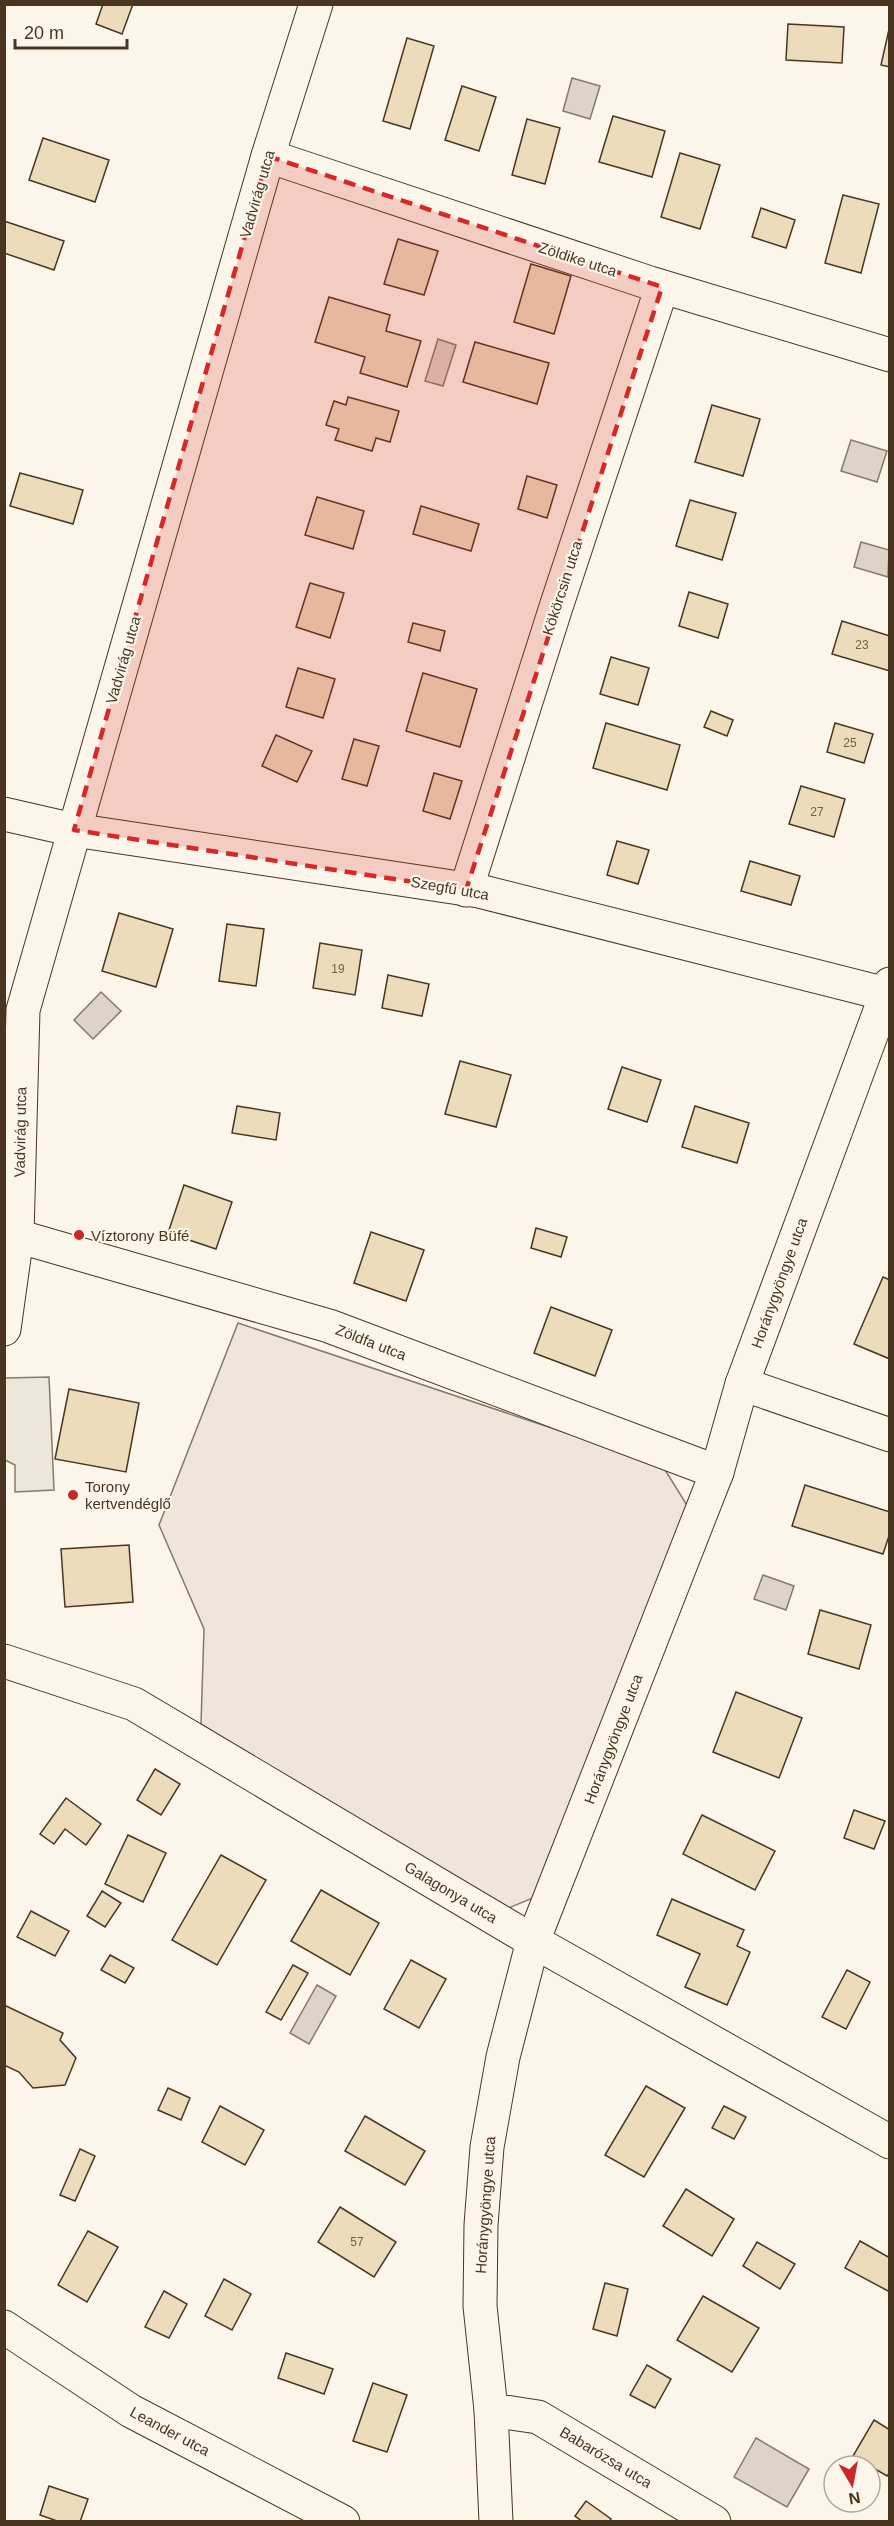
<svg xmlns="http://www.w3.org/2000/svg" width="894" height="2526" font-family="Helvetica,sans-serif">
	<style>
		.green { fill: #ede6d9; stroke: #887966; stroke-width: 1.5 }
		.parking { fill: #ede7d9; stroke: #887966; stroke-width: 1.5 }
		.water { fill: #dcd4c6; stroke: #887966; stroke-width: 1.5 }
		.building { fill: #ecdcbc; stroke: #4a3520; stroke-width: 1.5 }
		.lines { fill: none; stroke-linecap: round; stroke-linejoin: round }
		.street-casing { stroke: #4a3520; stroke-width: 35 }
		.street { stroke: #fbf6e9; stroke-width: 33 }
		.marked { fill: #d62828; fill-opacity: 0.2; stroke: #d62828; stroke-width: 4.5; stroke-dasharray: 12 8; stroke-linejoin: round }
		.poi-dot { fill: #c62828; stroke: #fbf6e9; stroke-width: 2 }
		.labels { text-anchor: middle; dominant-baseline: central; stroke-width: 4.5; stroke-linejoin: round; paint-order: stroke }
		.number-label { font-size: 12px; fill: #725f47 }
		.street-label { font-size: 15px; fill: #4a3520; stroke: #fbf6e9 }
		.poi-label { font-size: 15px; fill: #4a3520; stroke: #fbf6e9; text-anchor: start }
	</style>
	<rect width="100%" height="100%" fill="#fbf6e9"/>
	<path class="green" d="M238 1323 662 1465 690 1510 552 1890 499 1912 201 1724 204 1629 159 1525Z"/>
	<path class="parking" d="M49 1377 54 1490 15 1492V1465L5 1460V1378Z"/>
	<g class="water">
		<path d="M572 78 600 86 590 119 563 111Z"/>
		<path d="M438 339 456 345 443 386 425 381Z"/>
		<path d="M851 440 887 451 877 482 841 471Z"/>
		<path d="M861 542 889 550 888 577 854 567Z"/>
		<path d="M101 992 121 1011 93 1039 74 1020Z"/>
		<path d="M763 1575 794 1586 786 1610 754 1599Z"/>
		<path d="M317 1985 336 1996 309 2044 290 2033Z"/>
		<path d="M756 2438 809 2469 787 2507 734 2477Z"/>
	</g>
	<g class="building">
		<path d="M103 4H133L122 34 96 24Z"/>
		<path d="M788 24 844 27 842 63 786 60Z"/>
		<path d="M890 25V67L881 65Z"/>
		<path d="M407 38 434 46 410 129 383 121Z"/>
		<path d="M462 86 496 97 479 151 445 140Z"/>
		<path d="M613 116 665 131 652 177 599 162Z"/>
		<path d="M527 119 560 128 545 184 512 175Z"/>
		<path d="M43 138 109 160 95 202 29 180Z"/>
		<path d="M680 153 720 165 700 229 661 217Z"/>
		<path d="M843 195 879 204 861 273 825 263Z"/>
		<path d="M761 208 795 220 786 248 752 237Z"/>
		<path d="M4 221 64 241 54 270 4 253Z"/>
		<path d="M398 239 438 251 424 295 384 284Z"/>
		<path d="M531 264 571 276 554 334 514 322Z"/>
		<path d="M329 297 390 315 386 331 421 341 407 387 360 373 365 357 315 342Z"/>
		<path d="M475 342 549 363 537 404 463 382Z"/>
		<path d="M348 397 399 411 390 442 376 438 372 451 335 440 339 429 326 425 334 401 346 405Z"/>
		<path d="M712 405 760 419 743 476 695 462Z"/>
		<path d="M20 473 83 490 73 524 10 506Z"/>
		<path d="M527 476 557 485 547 518 518 509Z"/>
		<path d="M317 497 364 511 353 549 305 535Z"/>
		<path d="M690 500 736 513 722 560 676 546Z"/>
		<path d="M421 506 479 524 471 551 413 534Z"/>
		<path d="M310 583 344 593 330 638 296 627Z"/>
		<path d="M689 592 728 604 718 638 679 626Z"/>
		<path d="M842 621 890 636V671L832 654Z"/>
		<path d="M413 623 445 631 440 651 408 642Z"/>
		<path d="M611 657 649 668 638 705 600 694Z"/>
		<path d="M298 668 335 679 323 718 286 707Z"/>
		<path d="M423 673 477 689 460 747 406 731Z"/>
		<path d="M711 711 733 720 727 736 704 727Z"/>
		<path d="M606 723 680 745 667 790 593 768Z"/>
		<path d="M835 723 873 734 864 763 827 752Z"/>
		<path d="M276 735 312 751 297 782 262 766Z"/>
		<path d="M354 739 379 746 367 786 342 779Z"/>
		<path d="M434 773 462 781 450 819 423 811Z"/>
		<path d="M801 786 845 799 834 837 789 824Z"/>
		<path d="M617 841 649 850 638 884 607 875Z"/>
		<path d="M750 861 800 876 791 905 741 891Z"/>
		<path d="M119 913 173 929 156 987 102 971Z"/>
		<path d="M227 924 264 929 256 986 219 981Z"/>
		<path d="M320 943 362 950 355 995 313 988Z"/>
		<path d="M388 975 429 984 422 1016 382 1008Z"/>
		<path d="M460 1061 511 1075 496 1127 445 1114Z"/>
		<path d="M622 1067 661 1080 647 1122 608 1109Z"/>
		<path d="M237 1106 280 1113 276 1140 232 1133Z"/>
		<path d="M695 1106 749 1123 737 1163 682 1147Z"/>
		<path d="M184 1185 232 1202 216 1249 168 1233Z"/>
		<path d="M536 1228 567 1237 561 1257 531 1248Z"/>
		<path d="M371 1232 424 1250 406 1301 354 1283Z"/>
		<path d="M883 1277 890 1280V1359L854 1344Z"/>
		<path d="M551 1307 612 1330 595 1376 534 1353Z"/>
		<path d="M69 1389 139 1403 126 1472 55 1459Z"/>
		<path d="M805 1485 890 1512V1533L883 1554 792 1526Z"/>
		<path d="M129 1545 133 1602 65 1607 61 1549Z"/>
		<path d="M820 1610 871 1625 859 1669 808 1654Z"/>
		<path d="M736 1692 802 1718 779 1778 713 1752Z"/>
		<path d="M155 1769 180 1784 161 1815 137 1800Z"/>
		<path d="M66 1798 101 1824 86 1845 65 1829 54 1844 40 1834Z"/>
		<path d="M854 1810 885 1821 874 1849 844 1838Z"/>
		<path d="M702 1815 775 1851 755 1890 683 1854Z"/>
		<path d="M128 1835 166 1853 143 1902 105 1884Z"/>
		<path d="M221 1855 266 1880 217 1965 172 1940Z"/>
		<path d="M321 1890 379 1923 350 1975 291 1941Z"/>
		<path d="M102 1891 121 1903 105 1927 87 1916Z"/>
		<path d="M672 1899 744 1930 737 1946 750 1952 727 2005 685 1987 700 1954 657 1935Z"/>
		<path d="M31 1911 69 1931 55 1956 17 1937Z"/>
		<path d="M110 1955 134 1968 125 1983 101 1970Z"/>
		<path d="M411 1960 446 1979 419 2028 384 2009Z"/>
		<path d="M293 1965 308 1973 281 2020 266 2012Z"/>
		<path d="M847 1970 870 1982 846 2029 822 2017Z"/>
		<path d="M4 2005 63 2033 60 2040 76 2058 65 2085 33 2088 19 2072 4 2065Z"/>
		<path d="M646 2086 685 2108 644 2177 605 2155Z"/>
		<path d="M168 2088 190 2098 181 2120 158 2110Z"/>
		<path d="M220 2106 264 2130 245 2165 202 2142Z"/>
		<path d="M724 2106 746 2117 734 2139 712 2128Z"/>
		<path d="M365 2116 425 2151 405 2185 345 2151Z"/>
		<path d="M80 2149 95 2156 75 2201 60 2195Z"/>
		<path d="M686 2189 734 2219 712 2256 663 2226Z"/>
		<path d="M340 2207 396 2242 374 2277 318 2242Z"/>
		<path d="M88 2231 118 2247 87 2302 58 2285Z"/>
		<path d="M860 2241 890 2258V2292L845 2268Z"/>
		<path d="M757 2242 795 2264 780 2289 743 2266Z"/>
		<path d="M224 2279 251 2294 232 2330 205 2316Z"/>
		<path d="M605 2283 628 2289 617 2336 593 2329Z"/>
		<path d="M164 2291 187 2304 169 2338 145 2327Z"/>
		<path d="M703 2296 759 2328 732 2372 677 2340Z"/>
		<path d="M286 2353 333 2369 324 2394 278 2378Z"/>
		<path d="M647 2365 671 2379 655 2408 630 2395Z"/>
		<path d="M373 2383 407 2395 387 2452 353 2441Z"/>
		<path d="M874 2420 890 2430V2472L887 2476 853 2456Z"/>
		<path d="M49 2486 88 2499 80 2522H60L40 2515Z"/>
		<path d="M586 2501 611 2519 609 2522H583L575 2516Z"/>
	</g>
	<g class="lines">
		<defs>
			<g id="street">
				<path d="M268 156 650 283 890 355"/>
				<path d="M4 814 74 830 479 891 890 995"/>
				<path d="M466 890 556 607 662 287"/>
				<path d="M17 1236 329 1326 717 1472"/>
				<path d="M4 1329 17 1236 23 1010 268 156 316 4"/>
				<path d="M742 1384 890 1435"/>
				<path d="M4 1661 134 1704 533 1941 890 2142"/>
				<path d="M4 2327 131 2411 343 2522"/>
				<path d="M491 2410 538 2417 714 2522"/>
				<path d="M496 2522 491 2410 480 2306 481 2225 487 2147 503 2057 533 1941 717 1472 742 1384 890 984"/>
			</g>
		</defs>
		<use href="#street" class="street-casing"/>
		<use href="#street" class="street"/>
	</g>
	<path class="marked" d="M268 156 662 287 466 890 74 830Z"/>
	<g class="poi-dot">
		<circle cx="79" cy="1235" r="6"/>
		<circle cx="73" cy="1495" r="6"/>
	</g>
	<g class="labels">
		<g class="number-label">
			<text x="862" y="645">23</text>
			<text x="850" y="743">25</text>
			<text x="817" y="812">27</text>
			<text x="338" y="969">19</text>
			<text x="357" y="2242">57</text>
		</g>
		<g class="street-label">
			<text transform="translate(257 194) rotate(-74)">Vadvirág utca</text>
			<text transform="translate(578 259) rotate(18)">Zöldike utca</text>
			<text transform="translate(562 588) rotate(-72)">Kökörcsin utca</text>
			<text transform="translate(123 660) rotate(-74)">Vadvirág utca</text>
			<text transform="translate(450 888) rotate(10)">Szegfű utca</text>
			<text transform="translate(20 1132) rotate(-89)">Vadvirág utca</text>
			<text transform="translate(779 1283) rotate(-70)">Horánygyöngye utca</text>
			<text transform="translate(371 1342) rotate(21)">Zöldfa utca</text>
			<text transform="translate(613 1739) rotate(-69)">Horánygyöngye utca</text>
			<text transform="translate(451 1892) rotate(31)">Galagonya utca</text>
			<text transform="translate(485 2205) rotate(-86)">Horánygyöngye utca</text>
			<text transform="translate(170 2431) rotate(28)">Leander utca</text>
			<text transform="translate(606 2457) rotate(31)">Babarózsa utca</text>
		</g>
		<g class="poi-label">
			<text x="91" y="1235">Víztorony Büfé</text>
			<text x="85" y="1486">Torony<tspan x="85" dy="17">kertvendéglő</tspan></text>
		</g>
	</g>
	<rect width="894" height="2526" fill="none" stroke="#4a3520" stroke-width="12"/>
	<g transform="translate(852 2484) rotate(170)"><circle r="28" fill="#fbf6e9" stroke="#b4a999" stroke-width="1.5"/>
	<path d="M0-4.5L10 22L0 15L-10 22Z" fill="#c62828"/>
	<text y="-9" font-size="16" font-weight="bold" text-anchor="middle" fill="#4a3520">N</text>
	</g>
	<path d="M15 39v9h112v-9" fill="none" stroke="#4a3520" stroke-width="3"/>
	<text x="24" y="39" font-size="18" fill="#4a3520" stroke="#fbf6e9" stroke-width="4.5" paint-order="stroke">20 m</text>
</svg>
